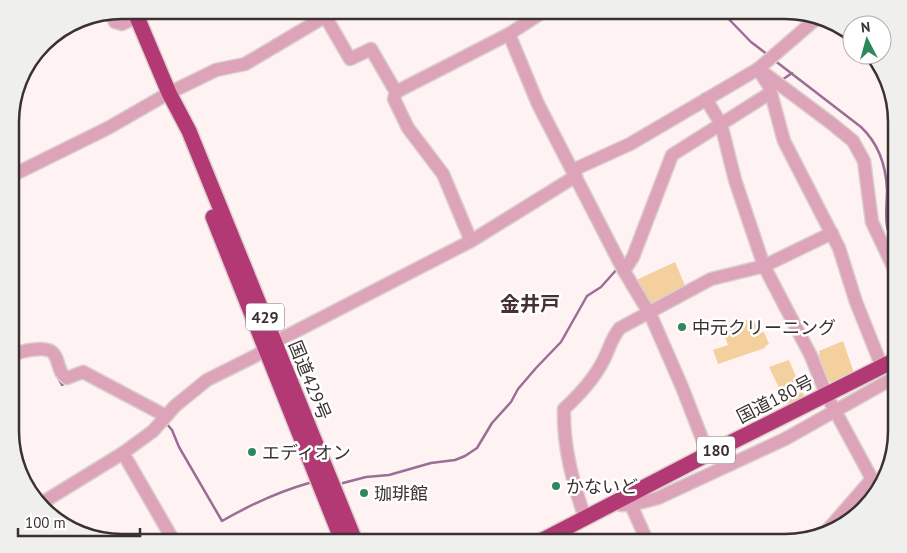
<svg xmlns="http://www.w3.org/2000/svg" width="907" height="553" font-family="'PT Sans','Noto Sans JP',sans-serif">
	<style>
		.green { fill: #f3d09d }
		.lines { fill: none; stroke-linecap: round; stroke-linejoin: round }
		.stream { stroke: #9b6e97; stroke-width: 2.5 }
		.minor-casing { stroke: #dbd0cf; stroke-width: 15 }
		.highway-casing { stroke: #dbd0cf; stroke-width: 18 }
		.minor { stroke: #dda3b9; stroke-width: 12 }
		.highway { stroke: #b23974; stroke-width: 15 }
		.poi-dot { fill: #2f885d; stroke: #fff; stroke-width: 2 }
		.labels { text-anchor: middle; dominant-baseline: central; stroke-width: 5; stroke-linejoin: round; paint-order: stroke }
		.shield { fill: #fff; stroke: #766f6e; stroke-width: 1 }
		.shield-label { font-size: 16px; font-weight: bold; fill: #3b3130 }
		.poi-label { font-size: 18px; fill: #3b3130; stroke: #fff; text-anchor: start }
		.street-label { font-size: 18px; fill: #3b3130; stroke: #fff }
		.quarter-label { font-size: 20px; font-weight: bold; fill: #473231; stroke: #fff }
		.rim { fill: none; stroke: #3b3130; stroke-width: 2.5 }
	</style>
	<rect width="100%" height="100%" fill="#fef3f2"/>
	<g class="green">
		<path d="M675 262 686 288 648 307 634 281Z"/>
		<path d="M753 318 759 333 764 332 769 344 765 346V348L718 364 713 350 728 345 722 328Z"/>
		<path d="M843 341 854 373 833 383 826 380 817 356 820 354 819 351Z"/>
		<path d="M789 360 805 398 788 407 769 367Z"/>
	</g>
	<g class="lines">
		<g class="stream">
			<path d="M720 10 751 42 768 55"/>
			<path d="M774 60 861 127C879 144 886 165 887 190 887 201 885 214 887 226 888 234 894 243 897 251"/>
			<path d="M782 80 792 73"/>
			<path d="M57 376 62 385 66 383"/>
			<path d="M166 423 172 430 179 447 222 521C250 505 277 492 309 483"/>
			<path d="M343 483 366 477 389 475 431 463 455 460 465 456 477 448 492 423 511 402 518 389 536 368 561 342 587 296 601 287 618 268"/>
		</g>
		<defs>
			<g id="minor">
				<path d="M110 12 115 22 122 24 137 17"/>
				<path d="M325 16 350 59 371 49 396 92 394 99 408 128 443 174 471 241"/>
				<path d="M509 34 538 104 624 271 651 316 682 387 708 454"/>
				<path d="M758 69 769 86 784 141 839 248 856 302 882 367"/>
				<path d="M764 73 831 123 853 141 864 161 872 222 897 275"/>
				<path d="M396 92 509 34 546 10"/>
				<path d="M706 99 721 124 735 180 764 266 811 356 826 394 879 492"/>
				<path d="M573 170 630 144 758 69 816 19"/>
				<path d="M11 176 108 128 169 93 216 70 245 64 336 10"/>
				<path d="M624 271 633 257 672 155 770 93"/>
				<path d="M11 355C20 352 47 344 54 354 60 362 57 372 67 378L83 372 166 416"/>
				<path d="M123 453 175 543"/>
				<path d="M874 485 884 475"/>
				<path d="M618 501 621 505H631L658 498 785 439 897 376"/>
				<path d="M40 504 123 453 153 431 175 406 207 380 257 355 275 342 471 241 576 176"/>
				<path d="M631 505 648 543"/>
				<path d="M585 518C573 483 563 447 564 409 578 396 593 380 602 363 609 351 611 338 620 328L711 279 764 266 832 233"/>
				<path d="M825 533 872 479"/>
			</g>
			<g id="highway">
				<path d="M134 10 169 93 189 131 356 543"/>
				<path d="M213 217 343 543"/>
				<path d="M537 543 708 454 897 359"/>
			</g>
		</defs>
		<use href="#minor" class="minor-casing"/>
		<use href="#highway" class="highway-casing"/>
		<use href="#minor" class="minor"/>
		<use href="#highway" class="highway"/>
	</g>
	<g class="poi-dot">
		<circle cx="682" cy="327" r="5"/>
		<circle cx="252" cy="452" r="5"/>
		<circle cx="556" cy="486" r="5"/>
		<circle cx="364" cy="493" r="5"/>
	</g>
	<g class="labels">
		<g class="shield">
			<rect x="246" y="303.5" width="38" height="27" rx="4"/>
			<rect x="697" y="436.5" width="38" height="27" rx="4"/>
		</g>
		<g class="shield-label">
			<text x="265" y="317">429</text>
			<text x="716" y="450">180</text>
		</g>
		<g class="poi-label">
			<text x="692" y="327">中元クリーニング</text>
			<text x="262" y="452">エディオン</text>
			<text x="566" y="486">かないど</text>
			<text x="374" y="493">珈琲館</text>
		</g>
		<g class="street-label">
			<text transform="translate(310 380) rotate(68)">国道429号</text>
			<text transform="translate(775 399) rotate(-27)">国道180号</text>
		</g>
		<g class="quarter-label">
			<text x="530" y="304">金井戸</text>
		</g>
	</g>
	<path d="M0 0H907V553H0ZM122 19H785A103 103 0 0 1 888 122V431A103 103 0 0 1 785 534H122A103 103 0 0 1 19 431V122A103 103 0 0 1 122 19Z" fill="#efefee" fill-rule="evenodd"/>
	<path class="rim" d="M122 19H785A103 103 0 0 1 888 122V431A103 103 0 0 1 785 534H122A103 103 0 0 1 19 431V122A103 103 0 0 1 122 19Z"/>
	<g transform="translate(867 40) rotate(354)"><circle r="24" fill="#ffffff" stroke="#b1adac"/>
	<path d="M0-4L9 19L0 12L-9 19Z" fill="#2f885d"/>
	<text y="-8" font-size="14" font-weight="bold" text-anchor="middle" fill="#3b3130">N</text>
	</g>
	<path d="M18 528v8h122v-8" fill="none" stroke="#3b3130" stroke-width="2.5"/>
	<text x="25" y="528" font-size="15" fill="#3b3130" stroke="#ffffff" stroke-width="4" paint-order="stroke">100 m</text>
</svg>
